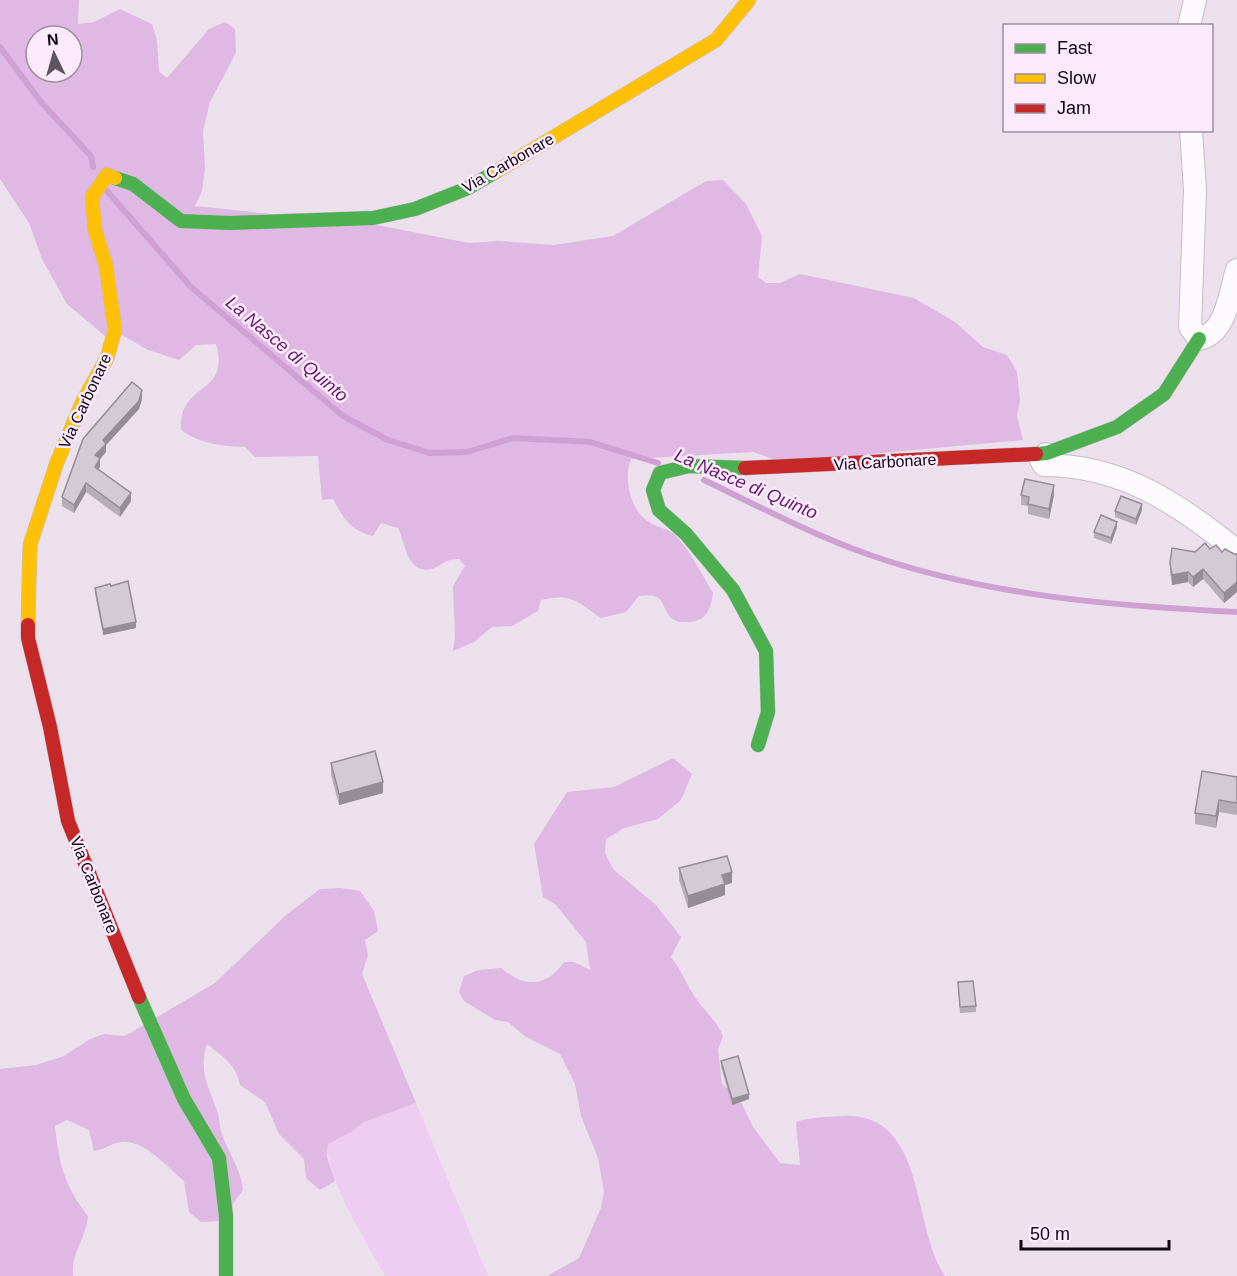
<svg xmlns="http://www.w3.org/2000/svg" width="1237" height="1276" font-family="Helvetica,sans-serif">
	<style>
		.green { fill: #efccf2 }
		.forest { fill: #dfb8e3; fill-rule: evenodd }
		.lines { fill: none; stroke-linecap: round; stroke-linejoin: round }
		.stream { stroke: #cfa1d3; stroke-width: 6 }
		.street-casing { stroke: #c5bdc6; stroke-width: 24 }
		.fast-casing { stroke: #c5bdc6; stroke-width: 15 }
		.slow-casing { stroke: #c5bdc6; stroke-width: 15 }
		.jam-casing { stroke: #c5bdc6; stroke-width: 15 }
		.street { stroke: #fcfafc; stroke-width: 22 }
		.fast { stroke: #4caf50; stroke-width: 14 }
		.slow { stroke: #ffc107; stroke-width: 14 }
		.jam { stroke: #c62828; stroke-width: 14 }
		.wall { fill: #b6aeb7 }
		.shaded-wall { fill: #948d95 }
		.building { fill: #d4cad5; stroke: #948d95; stroke-width: 1.5 }
		.labels { text-anchor: middle; dominant-baseline: central; stroke-width: 5; stroke-linejoin: round; paint-order: stroke }
		.street-label { font-size: 16px; fill: #100911; stroke: #fbeafc }
		.water-label { font-size: 18px; font-style: italic; fill: #651b6c; stroke: #fbeafc }
	</style>
	<rect width="100%" height="100%" fill="#ece0ed"/>
	<path class="green" d="M416 1103 488 1276H385C368 1244 325 1178 328 1144L351 1132 364 1122Z"/>
	<g class="forest">
		<path d="M0 0H79L78 24 94 22 120 9 152 24 157 40 159 72 167 78 209 29 225 22 235 29 236 53 210 102 203 131 205 168 202 191 195 206 377 225 469 243 498 241 554 245 613 236 706 181 723 180 746 204 762 236 758 277 766 283H780L800 274 914 298 955 322 983 347 1007 355 1017 372 1020 400 1017 416 1023 440 782 462 753 452 631 459C623 477 630 511 649 522 656 527 667 528 674 534 690 550 701 573 713 593 711 608 707 622 688 622 683 622 679 623 674 620 659 610 669 591 639 596L626 612 601 618C576 601 572 593 541 600L538 611 512 626 492 627 474 642 453 651 455 637 453 586 465 566 459 559C440 560 444 565 432 569 407 575 405 542 398 528L381 523 373 536C351 531 343 518 333 499L322 500 318 456 255 457 245 447C221 446 201 444 181 430 178 381 231 397 216 344L196 345 179 360 148 350 122 335 105 336 67 304 42 259 29 223 0 179ZM36 36H72V72H36Z"/>
		<path d="M673 758 692 774 681 800 658 819 624 828 606 839 605 853 613 869 656 905 681 937 671 957C680 968 685 981 693 994 702 1009 716 1019 723 1036L718 1050 722 1084 740 1100 753 1127 780 1163 800 1165 796 1122C811 1117 826 1117 842 1116 927 1111 911 1226 945 1276H547L579 1258 601 1208 604 1192 598 1158 581 1116 575 1084 560 1054 526 1037 508 1022 495 1020 464 1001 459 992 464 976 478 970 501 968C525 988 546 988 564 962H574L590 970 586 942 556 905 543 897 534 844 567 792 614 787Z"/>
		<path d="M340 888 360 891 374 911 378 931 365 940 368 955 362 974 416 1103 364 1122 351 1132 328 1144 327 1157 335 1181 320 1190 306 1178 304 1159 279 1134 265 1102 240 1085C237 1065 222 1056 207 1044 198 1071 209 1087 217 1111 220 1118 219 1127 222 1134 229 1154 241 1169 243 1190L220 1221 201 1222 189 1212 184 1181C167 1167 144 1139 121 1142 111 1143 104 1150 94 1151L89 1130 67 1120 55 1126C59 1164 64 1185 88 1216 86 1240 71 1251 73 1276H0V1069L36 1065 64 1056 90 1039 104 1034 125 1036 215 983 286 915 320 889Z"/>
	</g>
	<g class="lines">
		<g class="stream">
			<path d="M0 47 41 102 91 156 93 167"/>
			<path d="M107 191 190 286 343 416 388 440 430 453 467 452 513 438 590 442 658 463"/>
			<path d="M704 480C758 506 813 535 870 555 987 596 1114 606 1237 612"/>
		</g>
		<defs>
			<g id="street">
				<path d="M1189 26 1195 0"/>
				<path d="M1191 130 1195 190 1190 327 1199 339C1227 333 1229 294 1237 270"/>
				<path d="M1046 454 1041 460 1044 465C1122 465 1179 504 1237 551"/>
			</g>
			<g id="fast">
				<path d="M115 178 133 184 181 221 230 223 373 218 415 209 468 188 497 171"/>
				<path d="M1036 454 1047 453 1117 427 1164 394 1199 339"/>
				<path d="M745 468 689 466 660 473 653 490 659 510 686 534 733 590 766 651 768 712 758 745"/>
				<path d="M139 997 184 1099 219 1158 226 1216V1276"/>
			</g>
			<g id="slow">
				<path d="M497 171 716 40 749 0"/>
				<path d="M28 625 30 545 57 462 83 401 107 358 115 330 106 266 95 230 92 197 107 175 115 178"/>
			</g>
			<g id="jam">
				<path d="M745 468 1036 454"/>
				<path d="M28 625V638L50 727 68 821 139 997"/>
			</g>
		</defs>
		<use href="#street" class="street-casing"/>
		<use href="#fast" class="fast-casing"/>
		<use href="#slow" class="slow-casing"/>
		<use href="#jam" class="jam-casing"/>
		<use href="#street" class="street"/>
		<use href="#fast" class="fast"/>
		<use href="#slow" class="slow"/>
		<use href="#jam" class="jam"/>
	</g>
	<g class="wall">
		<path d="M142 399 139 409 106 445V452L100 459V466L99 469 131 501 120 517 86 492 74 513 62 506V497Z"/>
		<path d="M1021 495H1054L1049 519 1028 514V506L1021 505Z"/>
		<path d="M1142 510 1136 525 1115 517V511Z"/>
		<path d="M1117 527 1111 544 1094 538V532Z"/>
		<path d="M1210 549 1234 554H1237V592L1224 603 1203 579 1193 587 1188 582 1172 585 1170 573V563L1195 552Z"/>
		<path d="M111 586 136 628 103 635 95 593V588Z"/>
		<path d="M331 763 383 793 339 805 331 775Z"/>
		<path d="M1237 777V815L1219 812 1216 828 1195 824V813Z"/>
		<path d="M679 868 732 883 725 885V895L688 908 679 880Z"/>
		<path d="M958 982 976 1006V1012L960 1013Z"/>
		<path d="M721 1061 749 1099 732 1105 721 1067Z"/>
	</g>
	<g class="shaded-wall">
		<path d="M142 390V399L139 409 106 445V452L100 459V466L95 475V455L103 440Z"/>
		<path d="M86 483V492L74 513V505Z"/>
		<path d="M1054 485V495L1049 519V509Z"/>
		<path d="M131 493V501L120 517V508Z"/>
		<path d="M1142 504V510L1136 525V519Z"/>
		<path d="M1117 522V527L1111 544V538Z"/>
		<path d="M1203 569V579L1193 587V577Z"/>
		<path d="M1188 572V582L1172 585V575Z"/>
		<path d="M1237 582V592L1224 603V593Z"/>
		<path d="M136 622V628L103 635V629Z"/>
		<path d="M383 782V793L339 805V794Z"/>
		<path d="M1219 800V812L1216 828V816Z"/>
		<path d="M732 872V883L725 885V895L688 908V896L722 875Z"/>
		<path d="M749 1094V1099L732 1105V1099Z"/>
	</g>
	<g class="building">
		<path d="M132 382 142 390 139 401 103 440 106 444 95 455 100 458 95 467 131 493 120 508 86 483 74 505 62 497 83 439Z"/>
		<path d="M1025 479 1054 485 1049 509 1028 504 1029 497 1021 495Z"/>
		<path d="M1121 496 1142 504 1136 519 1115 511Z"/>
		<path d="M1101 515 1117 522 1111 538 1094 532Z"/>
		<path d="M1205 543 1210 549 1216 545 1222 552 1225 549 1234 554H1237V582L1224 593 1203 569 1193 577 1188 572 1172 575 1170 563 1172 548 1195 552Z"/>
		<path d="M128 581 136 622 103 629 95 588 110 584 111 586Z"/>
		<path d="M375 751 383 782 339 794 331 763Z"/>
		<path d="M1202 771 1237 777V803L1219 800 1216 816 1195 813Z"/>
		<path d="M727 856 732 872 722 875 725 884 688 896 679 868Z"/>
		<path d="M973 981 976 1006 960 1007 958 982Z"/>
		<path d="M738 1056 749 1094 732 1099 721 1061Z"/>
	</g>
	<g class="labels">
		<g class="street-label">
			<text transform="translate(508 163) rotate(-30)">Via Carbonare</text>
			<text transform="translate(85 401) rotate(-65)">Via Carbonare</text>
			<text transform="translate(885 462) rotate(-3)">Via Carbonare</text>
			<text transform="translate(94 885) rotate(68)">Via Carbonare</text>
		</g>
		<g class="water-label">
			<text transform="translate(287 349) rotate(40)">La Nasce di Quinto</text>
			<text transform="translate(746 484) rotate(23)">La Nasce di Quinto</text>
		</g>
	</g>
	<rect x="1003" y="24" width="210" height="108" fill="#fbeafc" stroke="#9d909e" stroke-width="1.5"/>
	<rect x="1015" y="44" width="30" height="9" fill="#4caf50" stroke="#9d909e" stroke-width="1.5"/>
	<text x="1057" y="54" font-size="18" fill="#100911">Fast</text>
	<rect x="1015" y="74" width="30" height="9" fill="#ffc107" stroke="#9d909e" stroke-width="1.5"/>
	<text x="1057" y="84" font-size="18" fill="#100911">Slow</text>
	<rect x="1015" y="104" width="30" height="9" fill="#c62828" stroke="#9d909e" stroke-width="1.5"/>
	<text x="1057" y="114" font-size="18" fill="#100911">Jam</text>
	<g transform="translate(54 54) rotate(355)"><circle r="28" fill="#fbeafc" stroke="#9d909e" stroke-width="1.5"/>
	<path d="M0-4.5L10 22L0 15L-10 22Z" fill="#5d545e"/>
	<text y="-9" font-size="16" font-weight="bold" text-anchor="middle" fill="#100911">N</text>
	</g>
	<path d="M1021 1240v9h148v-9" fill="none" stroke="#100911" stroke-width="3"/>
	<text x="1030" y="1240" font-size="18" fill="#100911" stroke="#fbeafc" stroke-width="4.5" paint-order="stroke">50 m</text>
</svg>
